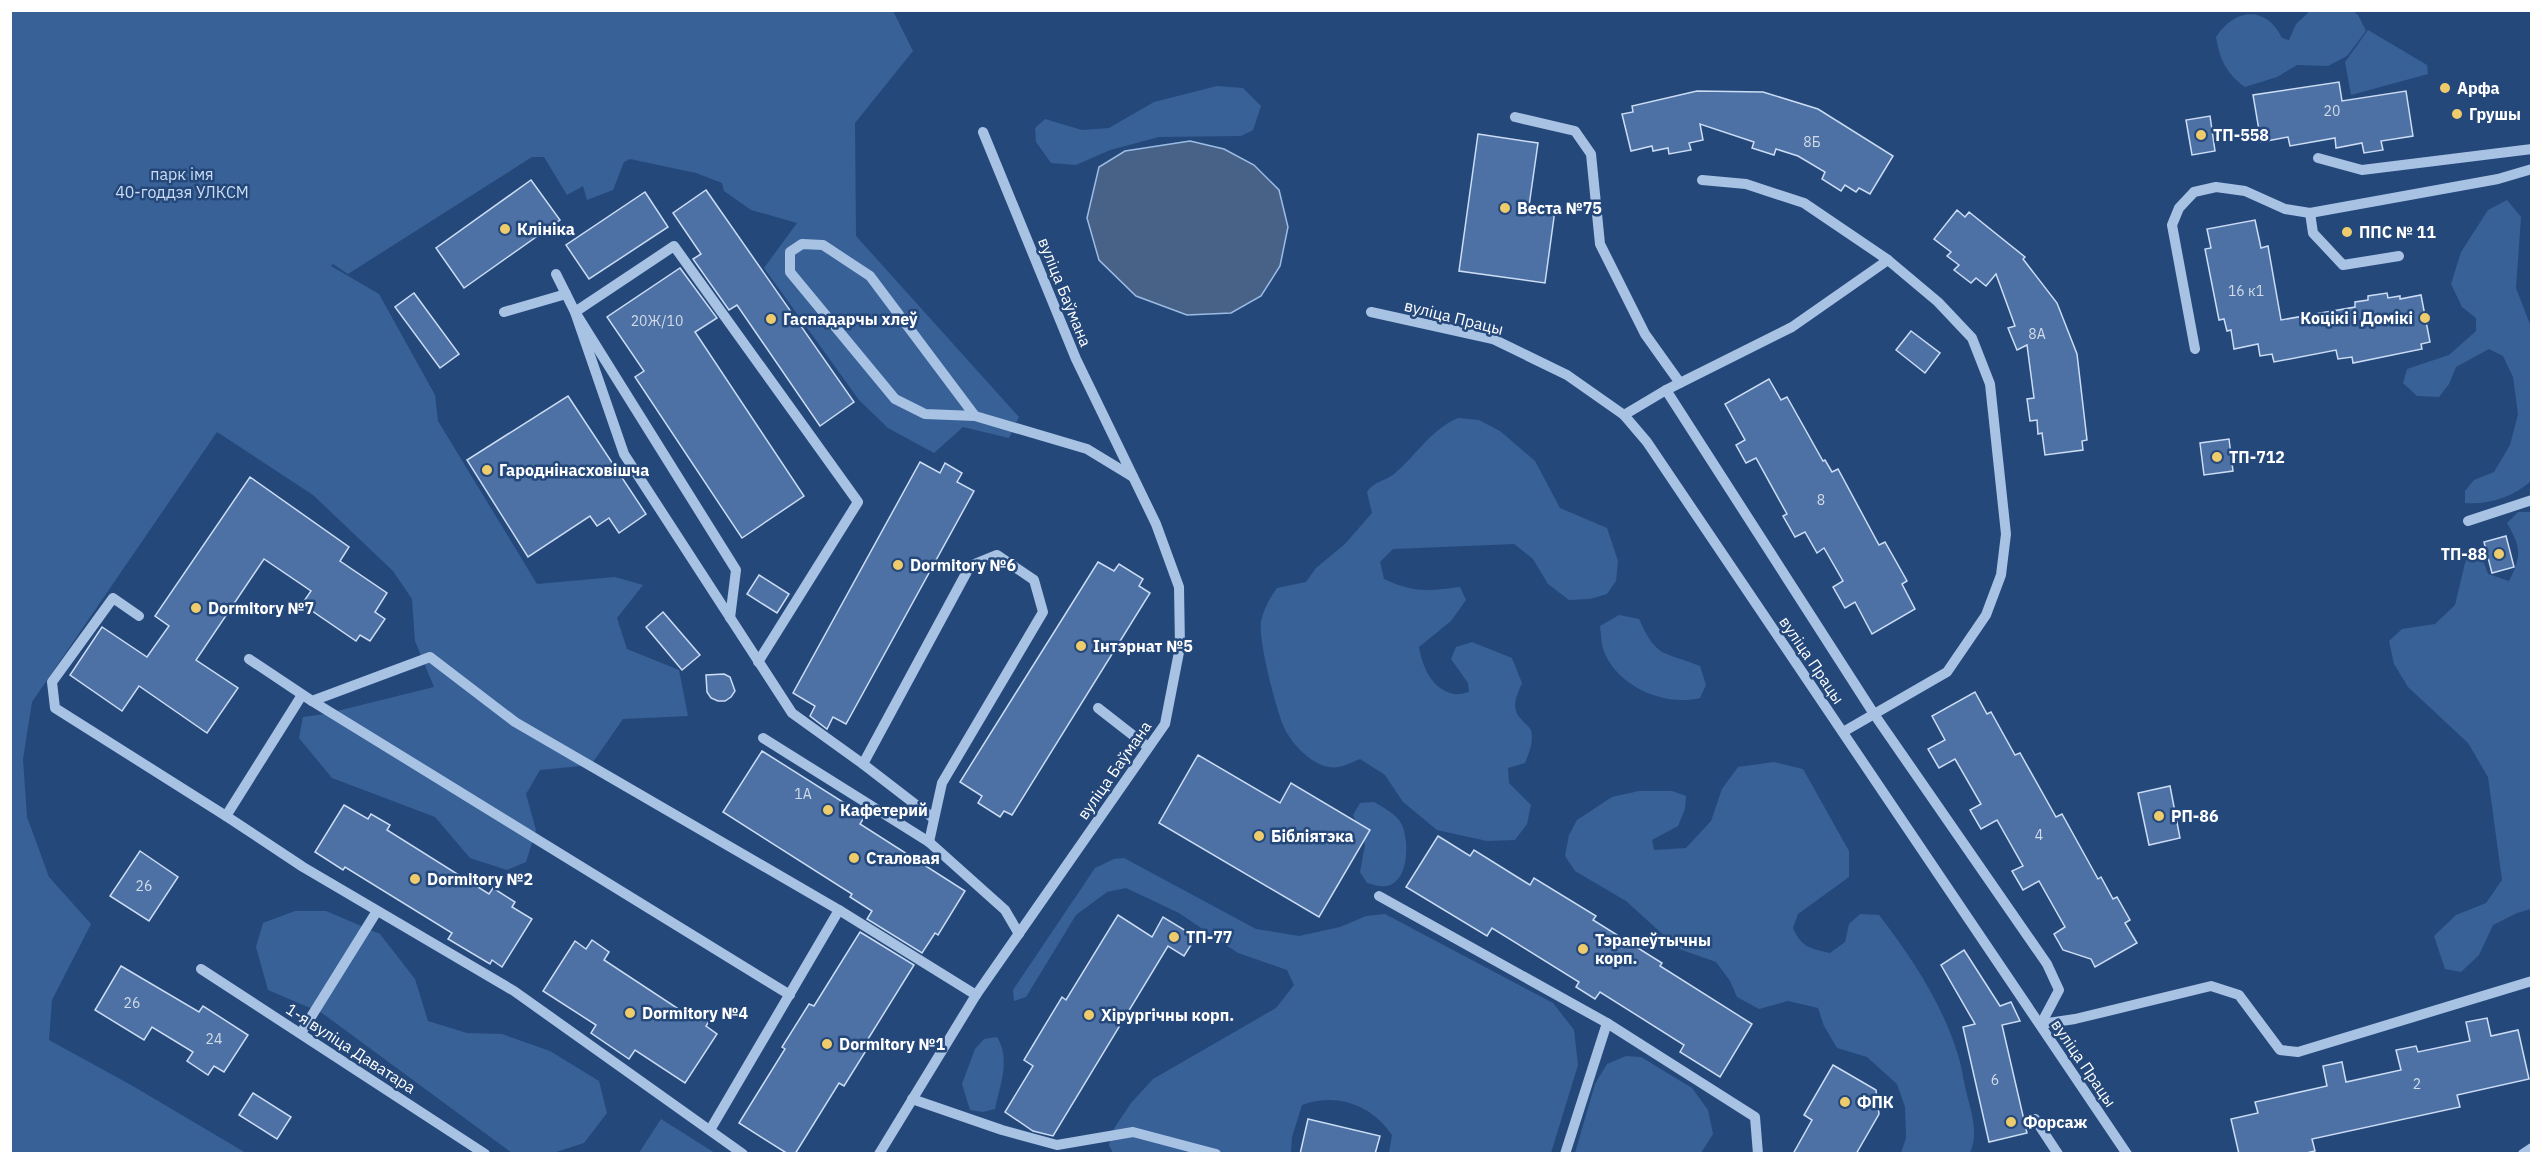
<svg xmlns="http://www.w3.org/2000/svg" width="2542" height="1164" font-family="'IBM Plex Sans',sans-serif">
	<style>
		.green { fill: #386198 }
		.water { fill: #476286; stroke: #9cbce5; stroke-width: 1.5 }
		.building { fill: #4d71a4; stroke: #cbdcf4; stroke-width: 1.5 }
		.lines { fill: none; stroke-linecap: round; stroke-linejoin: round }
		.minor { stroke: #a8c2e4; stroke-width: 10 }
		.poi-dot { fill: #eecc6c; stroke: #25487b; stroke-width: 2 }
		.labels { text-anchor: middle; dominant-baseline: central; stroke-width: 5; stroke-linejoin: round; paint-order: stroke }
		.number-label { font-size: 14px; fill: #d2dce8 }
		.poi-label { font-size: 16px; font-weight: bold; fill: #fff; stroke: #25487b; text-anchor: start }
		.park-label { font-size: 16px; fill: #cbdcf4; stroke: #25487b }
		.street-label { font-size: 16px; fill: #fff; stroke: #25487b }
	</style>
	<rect width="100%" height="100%" fill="#25487b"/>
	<g class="green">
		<path d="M10 11H893L913 51 855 123 856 236 1019 417 1009 438 963 427 934 453 888 428 859 400 764 268 797 223 751 210 724 191 722 183 696 173 630 159 624 162 613 190 587 200 583 186 567 195 544 157H532L348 274 333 264 331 266 379 294 435 395 438 421 537 584 615 577 643 585 617 618 627 649 679 670 688 716 623 719 591 765 540 770 526 794 536 830 526 862 507 870 470 858 435 817 332 778 299 738 303 717 325 714 434 687 415 641 412 599 393 571 313 495 217 432 32 702 23 759 27 817 49 877 91 924 52 1000 49 1040 131 1085 246 1153H11Z"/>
		<path d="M2310 11H2353L2358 15 2366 31 2347 56 2328 66 2297 65 2277 77 2245 87C2226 73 2220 60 2216 37 2235 8 2266 5 2282 38L2289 40 2296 24Z"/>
		<path d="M2368 30 2427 65 2428 74 2351 95 2345 62Z"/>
		<path d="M1217 86 1243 88 1261 106 1253 130 1241 136 1159 137 1110 150 1076 165 1051 163 1036 142 1035 128 1045 119 1082 130 1109 128 1154 102Z"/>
		<path d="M2507 200 2521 217 2516 288 2531 327V481C2513 497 2489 505 2465 503V491L2474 480 2494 472 2510 445 2518 414 2513 377 2503 356 2489 349 2456 367 2449 384 2439 397 2417 396 2403 383 2407 369 2449 355 2476 331V318L2462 307 2451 284 2461 252 2488 210Z"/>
		<path d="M1458 418 1479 420 1500 431 1535 461 1560 508 1607 528 1618 561 1616 581 1607 594 1590 599 1569 600 1548 584 1533 559 1514 544 1393 549 1380 562 1384 579C1414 593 1427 591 1460 587L1466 600 1451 621 1419 647C1422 666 1432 690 1454 694 1458 695 1465 693 1469 692L1468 683 1451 659 1456 647 1472 642 1512 658 1522 683C1517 695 1510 708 1521 719 1524 723 1529 726 1531 730 1534 742 1529 753 1525 763L1508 768 1509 783 1531 805 1527 824 1515 840 1487 841 1437 830 1403 802 1385 775 1360 759C1350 763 1340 769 1329 767 1310 764 1290 742 1283 725 1275 705 1258 639 1261 621 1264 608 1270 598 1277 588L1306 582 1316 568 1345 544 1372 513 1367 492C1374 481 1386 481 1394 474 1417 455 1430 430 1458 418Z"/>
		<path d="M2518 512H2532L2531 909 2517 913 2493 925 2479 955 2461 972 2445 969 2434 936 2456 915 2486 903 2502 880 2488 777 2468 743 2408 687 2394 664 2389 641 2402 629 2435 624 2455 605 2465 563 2471 550 2481 555 2488 574 2509 581C2522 556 2521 547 2507 523Z"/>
		<path d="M1619 615 1639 619C1657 659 1663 651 1700 666L1706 685 1700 698C1664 707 1616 686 1603 649 1601 642 1601 633 1600 626Z"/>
		<path d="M1774 762 1803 769 1849 851V877L1798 914 1793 928C1801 947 1811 949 1830 953L1845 942 1849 924 1860 914 1879 915C1911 956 1943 1005 1958 1055 1962 1067 1963 1079 1966 1091 1971 1112 1979 1132 1970 1153H1901L1906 1138 1905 1107 1897 1084 1867 1057 1837 1048 1824 1026 1818 1008 1788 1001 1759 1009 1737 997 1730 981 1716 962 1679 949 1626 901 1575 871 1565 856 1569 835 1577 820 1612 797 1639 791H1672L1686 796 1685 809 1678 826 1652 840 1654 850 1686 848 1711 821 1722 789 1738 767Z"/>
		<path d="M1374 802C1384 808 1397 814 1402 825 1409 841 1409 878 1390 885 1382 888 1375 885 1367 883L1360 872 1365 845 1353 815 1360 803Z"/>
		<path d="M1124 858 1256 929 1299 936 1340 927 1366 916 1385 914 1553 1003 1574 1030 1578 1065 1551 1153H1389L1392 1135C1372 1105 1336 1092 1302 1105L1292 1137 1291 1153H1113L1109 1145 1111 1133 1131 1103 1153 1079 1276 1008 1294 985 1287 970 1238 953 1179 913 1126 888 1107 892 1076 915 1026 997 1014 1001 1013 990 1095 868 1114 859Z"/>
		<path d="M295 911H326L380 934 415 979 428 1021 467 1033 502 1034 550 1051 599 1081 607 1113 584 1143 553 1153H512L322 1013 268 990 256 947 263 923Z"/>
		<path d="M997 1037C1011 1059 1000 1085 995 1109L983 1112 970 1110 962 1084 975 1049 984 1039Z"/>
		<path d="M1626 1056 1641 1057 1692 1088 1708 1110 1713 1134 1701 1153H1575L1595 1084 1607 1064Z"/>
		<path d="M661 1119 715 1153H639Z"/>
	</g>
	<path class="water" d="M1190 141 1224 149 1254 165 1279 190 1288 227 1280 266 1261 296 1231 313 1187 315 1136 296 1099 260 1087 218 1099 167 1125 151Z"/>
	<g class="building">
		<path d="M2339 82 2342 101 2406 91 2413 136 2381 141 2383 150 2364 153 2362 143 2336 148 2335 138 2290 146 2288 137 2261 142 2253 95Z"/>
		<path d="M1697 91 1763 92 1818 109 1893 156 1870 194 1859 188 1856 192 1845 185 1841 191 1822 179 1825 172 1798 156 1776 149 1774 155 1752 148 1754 142 1700 124 1703 140 1689 143 1691 150 1669 154 1668 148 1653 151 1652 146 1631 151 1622 114 1633 112 1632 106Z"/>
		<path d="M2210 116 2215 151 2192 155 2186 120Z"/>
		<path d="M1478 134 1538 143 1529 206 1555 210 1545 283 1459 271Z"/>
		<path d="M531 180 560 220 464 288 436 248Z"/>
		<path d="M706 190 854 402 820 426 737 305 729 310 693 259 701 254 673 213Z"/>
		<path d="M645 192 668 227 589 279 566 245Z"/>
		<path d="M1957 210 1965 217 1969 212 2025 257 2023 259 2057 303 2077 354 2087 440 2082 441 2083 450 2045 455 2042 433 2038 434 2037 420 2030 421 2027 399 2034 398 2027 345 2017 350 2008 328 2015 326 1996 274 1986 286 1976 278 1971 283 1954 270 1959 265 1947 256 1951 252 1934 239Z"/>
		<path d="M2255 220 2261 248 2268 246 2281 320 2355 307V302L2368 300V296L2387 293 2388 298 2400 296V299L2421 295 2430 342 2421 344 2422 349 2353 363 2352 357 2338 359 2336 350 2274 362 2272 354 2260 356 2258 344 2234 349 2231 330 2227 331 2224 319 2219 320 2205 249 2211 248 2207 229Z"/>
		<path d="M680 268 717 318 695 332 804 496 742 538 635 377 644 371 607 317Z"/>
		<path d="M414 293 459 354 440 368 395 307Z"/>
		<path d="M1911 331 1940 353 1925 373 1896 350Z"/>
		<path d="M1769 379 1781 400 1787 397 1823 461 1825 460 1832 472 1838 469 1879 545 1885 542 1907 581 1902 584 1915 609 1872 634 1855 602 1845 608 1833 587 1843 581 1824 548 1817 553 1805 532 1795 537 1783 516 1787 514 1756 458 1746 463 1736 445 1745 440 1725 404Z"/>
		<path d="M568 396 646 514 619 533 609 518 597 526 590 516 528 557 467 460Z"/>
		<path d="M2229 439 2233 471 2204 475 2200 443Z"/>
		<path d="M920 462 940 473 945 463 962 473 957 482 974 491 846 724 833 717 827 729 810 716 815 706 793 693Z"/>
		<path d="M250 477 349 547 340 561 387 593 375 612 385 619 370 641 360 635 356 641 302 604 311 591 264 559 196 660 238 688 207 733 139 686 122 711 70 675 102 627 147 657 169 626 155 616Z"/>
		<path d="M2506 536 2514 567 2492 573 2484 542Z"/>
		<path d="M1098 562 1114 571 1119 564 1143 579 1139 586 1150 593 1012 815 1004 811 1000 817 978 803 982 796 960 782Z"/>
		<path d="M759 575 789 594 777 613 747 594Z"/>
		<path d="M663 612 700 655 682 670 646 627Z"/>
		<path d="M724 674 730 677 735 691 731 697 725 701H718L711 698 707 692 706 675Z"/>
		<path d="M1975 692 1987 714 1991 712 2015 755 2020 753 2056 817 2062 814 2098 879 2101 877 2113 899 2117 897 2130 920 2125 923 2137 943 2095 967 2091 959 2063 950 2054 934 2065 927 2039 881 2023 890 2012 871 2023 866 1997 820 1981 829 1970 810 1981 804 1955 759 1939 768 1928 749 1945 740 1932 716Z"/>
		<path d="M762 751 865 816 860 824 965 891 938 935 935 933 922 953 867 919 872 911 850 897 852 894 723 812Z"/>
		<path d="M1198 755 1280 803 1291 783 1370 830 1319 917 1159 823Z"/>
		<path d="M2170 786 2180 838 2149 845 2138 793Z"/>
		<path d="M344 805 368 819 371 814 390 825 387 830 489 894 493 888 515 902 512 907 532 919 502 967 492 960 490 964 448 939 452 933 345 867 343 870 315 852Z"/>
		<path d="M1438 836 1470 856 1474 850 1530 885 1534 878 1596 916 1593 920 1662 963 1660 966 1752 1024 1720 1077 1680 1052 1684 1045 1600 992 1595 999 1576 987 1579 982 1492 928 1487 936 1406 887Z"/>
		<path d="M140 851 178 877 149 921 110 896Z"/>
		<path d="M1118 915 1152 937 1163 917 1196 937 1184 956 1168 946 1053 1136 1033 1131 1005 1112 1033 1066 1024 1060 1062 997 1066 1000Z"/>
		<path d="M860 932 914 965 868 1039 872 1041 844 1086 839 1083 795 1154H788L739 1123 785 1049 782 1047 809 1004 814 1006Z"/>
		<path d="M592 940 609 952 604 960 689 1016 694 1010 710 1020 706 1026 717 1034 685 1083 635 1050 629 1059 591 1033 596 1025 543 991 575 941 586 949Z"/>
		<path d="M1964 950 2000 1006 2011 1002 2020 1021 2002 1025 2027 1133 1989 1142 1963 1027 1975 1024 1941 965Z"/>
		<path d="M121 966 199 1012 203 1006 248 1035 224 1072 214 1066 208 1075 187 1061 193 1052 152 1027 144 1040 95 1010Z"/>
		<path d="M2487 1018 2491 1036 2518 1030 2529 1079 2457 1095 2460 1107 2312 1139 2315 1151 2302 1154H2239L2231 1119 2258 1113 2255 1102 2327 1086 2323 1066 2342 1062 2346 1082 2401 1070 2396 1050 2416 1046 2418 1052 2470 1041 2466 1022Z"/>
		<path d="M1833 1065 1876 1090 1879 1114 1856 1154H1793L1812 1120 1804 1115Z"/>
		<path d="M253 1093 291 1117 277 1139 239 1115Z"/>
		<path d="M1308 1119 1380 1136 1375 1154H1300Z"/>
	</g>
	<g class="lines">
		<g class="minor">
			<path d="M1515 117 1575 131 1591 154 1600 244 1645 334 1680 383"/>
			<path d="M2318 158 2362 170 2532 149"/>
			<path d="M1702 180 1746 184 1804 203 1888 260 1938 302 1972 338 1990 384 2006 534 2001 575 1986 615 1947 672 1843 732"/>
			<path d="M2310 213 2313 233 2343 265 2399 256"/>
			<path d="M556 274 575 312 624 454 792 713 863 764"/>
			<path d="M504 312 566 294"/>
			<path d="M1371 312 1493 339 1567 375 1624 415 1647 442 2127 1154"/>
			<path d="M2195 349 2172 225 2179 208 2194 192 2216 187 2245 191 2285 209 2310 213 2498 179 2532 169"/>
			<path d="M1666 390 1874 714 2047 964 2059 990 2041 1024"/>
			<path d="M1624 415 1666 390 1792 327 1888 260"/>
			<path d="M975 416 925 414 895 399 790 272V252L802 244 823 245 870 276 975 416 1087 449 1133 477"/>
			<path d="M2468 521 2532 500"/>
			<path d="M139 616 113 598 52 682 55 708 226 816 303 867 514 991 743 1154"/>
			<path d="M730 618 736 570 575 312 674 246 858 502 758 662"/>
			<path d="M249 659 312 701 430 657 515 722 839 910 976 995"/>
			<path d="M312 701 790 995"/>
			<path d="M1098 708 1148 747"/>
			<path d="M763 738 929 842 1005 910 1019 934"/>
			<path d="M226 816 302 695"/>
			<path d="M929 842 942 783 1043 612 1034 580 997 555 970 566 863 764 933 818"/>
			<path d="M1379 896 1607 1023 1755 1117 1758 1154"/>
			<path d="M201 969 485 1154"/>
			<path d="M2041 1024 2075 1019 2211 986 2239 995 2280 1050 2298 1052 2532 981"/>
			<path d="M301 1033 377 911"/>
			<path d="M912 1099 1002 1130 1057 1145 1133 1132 1216 1154"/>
			<path d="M2035 1119 2058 1154"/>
			<path d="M710 1130 839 910"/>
			<path d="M879 1154 976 995 1165 724 1180 647 1179 587 1156 524 1076 359 983 132"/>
			<path d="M1565 1154 1607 1023"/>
			<path d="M2523 1154 2532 1148"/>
		</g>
	</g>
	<g class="poi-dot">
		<circle cx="2445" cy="88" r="6"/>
		<circle cx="2457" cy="114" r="6"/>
		<circle cx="2201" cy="135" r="6"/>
		<circle cx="1505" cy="208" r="6"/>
		<circle cx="505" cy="229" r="6"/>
		<circle cx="2347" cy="232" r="6"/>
		<circle cx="2425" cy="318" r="6"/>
		<circle cx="771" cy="319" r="6"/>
		<circle cx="2217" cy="457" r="6"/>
		<circle cx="487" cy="470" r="6"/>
		<circle cx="2499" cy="554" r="6"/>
		<circle cx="898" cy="565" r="6"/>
		<circle cx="196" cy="608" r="6"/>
		<circle cx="1081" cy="646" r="6"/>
		<circle cx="828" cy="810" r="6"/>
		<circle cx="2159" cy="816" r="6"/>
		<circle cx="1259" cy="836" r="6"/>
		<circle cx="854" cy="858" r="6"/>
		<circle cx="415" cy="879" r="6"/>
		<circle cx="1174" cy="937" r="6"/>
		<circle cx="1583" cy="949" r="6"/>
		<circle cx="630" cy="1013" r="6"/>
		<circle cx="1089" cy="1015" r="6"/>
		<circle cx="827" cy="1044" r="6"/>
		<circle cx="1845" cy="1102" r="6"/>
		<circle cx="2011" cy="1122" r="6"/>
	</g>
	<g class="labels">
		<g class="number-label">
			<text x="2332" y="111">20</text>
			<text x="1812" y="142">8Б</text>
			<text x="2246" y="291">16 к1</text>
			<text x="657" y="321">20Ж/10</text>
			<text x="2037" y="334">8А</text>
			<text x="1821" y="500">8</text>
			<text x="803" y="794">1А</text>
			<text x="2039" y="835">4</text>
			<text x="144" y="886">26</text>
			<text x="132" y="1003">26</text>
			<text x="214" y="1039">24</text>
			<text x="1995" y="1080">6</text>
			<text x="2417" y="1084">2</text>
		</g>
		<g class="poi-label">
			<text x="2457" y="88">Арфа</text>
			<text x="2469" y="114">Грушы</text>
			<text x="2213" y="135">ТП-558</text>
			<text x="1517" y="208">Веста №75</text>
			<text x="517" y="229">Клініка</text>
			<text x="2359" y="232">ППС № 11</text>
			<text x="2413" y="318" text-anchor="end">Коцікі і Домікі</text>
			<text x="783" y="319">Гаспадарчы хлеў</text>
			<text x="2229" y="457">ТП-712</text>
			<text x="499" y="470">Гароднінасховішча</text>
			<text x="2487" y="554" text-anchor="end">ТП-88</text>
			<text x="910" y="565">Dormitory №6</text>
			<text x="208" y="608">Dormitory №7</text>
			<text x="1093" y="646">Інтэрнат №5</text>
			<text x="840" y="810">Кафетерий</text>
			<text x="2171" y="816">РП-86</text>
			<text x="1271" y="836">Бібліятэка</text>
			<text x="866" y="858">Сталовая</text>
			<text x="427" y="879">Dormitory №2</text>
			<text x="1186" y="937">ТП-77</text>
			<text x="1595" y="940">Тэрапеўтычны<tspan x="1595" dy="18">корп.</tspan></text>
			<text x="642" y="1013">Dormitory №4</text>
			<text x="1101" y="1015">Хірургічны корп.</text>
			<text x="839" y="1044">Dormitory №1</text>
			<text x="1857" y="1102">ФПК</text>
			<text x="2023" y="1122">Форсаж</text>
		</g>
		<g class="park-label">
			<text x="182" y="174">парк імя<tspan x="182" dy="18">40-годдзя УЛКСМ</tspan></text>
		</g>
		<g class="street-label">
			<text transform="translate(1065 292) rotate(68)">вуліца Баўмана</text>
			<text transform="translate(1454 317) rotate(14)">вуліца Працы</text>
			<text transform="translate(1812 660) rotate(56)">вуліца Працы</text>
			<text transform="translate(1114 770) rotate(-55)">вуліца Баўмана</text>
			<text transform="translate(351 1048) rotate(33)">1-я вуліца Даватара</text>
			<text transform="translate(2084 1063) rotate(56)">вуліца Працы</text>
		</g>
	</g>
	<rect width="2542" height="1164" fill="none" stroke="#ffffff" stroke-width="24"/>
</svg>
